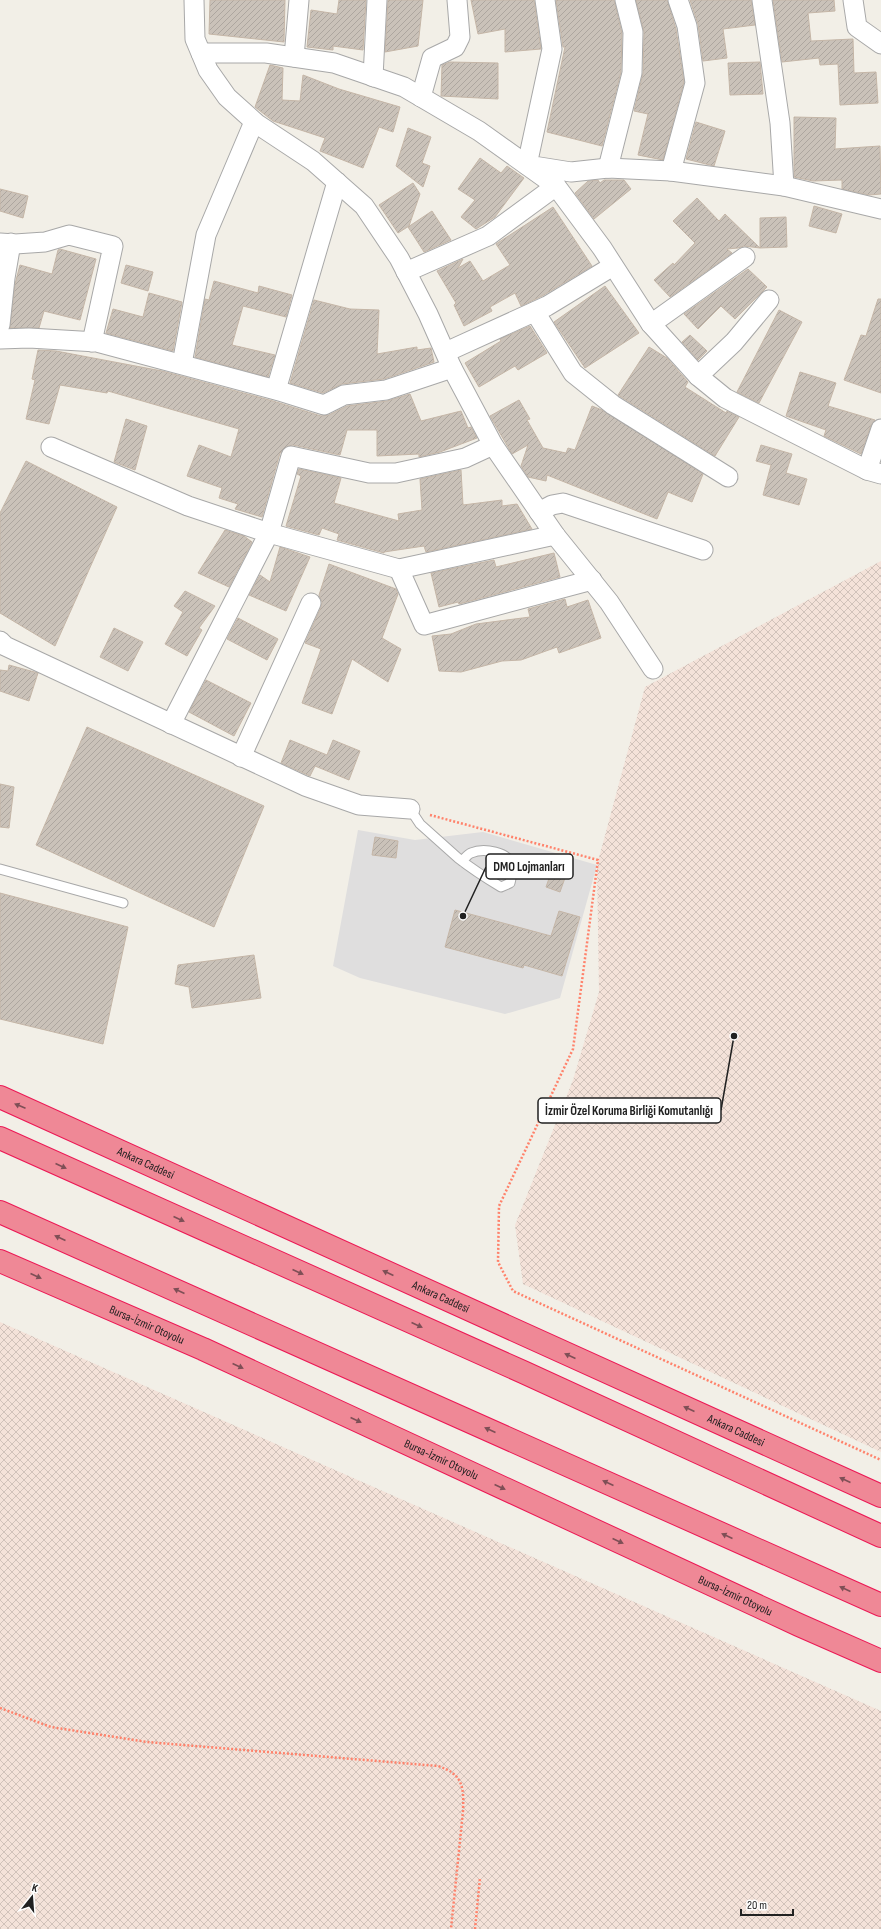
<svg xmlns="http://www.w3.org/2000/svg" width="881" height="1929" font-family="'Sofia Sans Condensed',sans-serif">
	<style>
		.residential { fill: #dfdede }
		.military { fill: url(#military-cross-hatch) }
		.building { fill: url(#building-hatch); stroke: #c5b6a7 }
		.lines { fill: none; stroke-linecap: round; stroke-linejoin: round }
		.lane-casing { stroke: #a8a8a8; stroke-width: 11 }
		.street-casing { stroke: #a8a8a8; stroke-width: 21 }
		.highway-casing { stroke: #ec1855; stroke-width: 24 }
		.path { stroke: #ff826b; stroke-width: 2.5; stroke-dasharray: 2 2; stroke-linecap: butt }
		.lane { stroke: #fff; stroke-width: 9 }
		.street { stroke: #fff; stroke-width: 19 }
		.highway { stroke: #ef8896; stroke-width: 22 }
		.oneway { fill: #7e4f56 }
		.labels { text-anchor: middle; dominant-baseline: central; stroke-width: 3; stroke-linejoin: round; paint-order: stroke }
		.street-label { font-size: 12px; fill: #212121; stroke: #fff }
		.leader { fill: none; stroke: #212121; stroke-width: 1.5 }
		.callout-dot { fill: #212121; stroke: #fff; stroke-width: 1.5 }
		.callout { fill: #fff; stroke: #212121; stroke-width: 1.5 }
		.callout-label { font-size: 13px; text-anchor: middle; font-weight: bold; fill: #212121 }
	</style>
	<defs>
		<pattern id="military-cross-hatch" width="8" height="8" patternUnits="userSpaceOnUse"><rect width="8" height="8" fill="#f4e2d9"/><path d="M0 0l8 8M0 8l8-8" fill="none" stroke="#d1c2ba"/></pattern>
		<pattern id="building-hatch" width="6" height="6" patternUnits="userSpaceOnUse"><rect width="6" height="6" fill="#cac2b9"/><path d="M-1 1l2-2M0 6l6-6M5 7l2-2" fill="none" stroke="#ada69f"/></pattern>
	</defs>
	<rect width="100%" height="100%" fill="#f2efe7"/>
	<path class="residential" d="M358 830 415 840 483 832 597 865 560 998 505 1014 360 978 333 966Z"/>
	<g class="military">
		<path d="M881 561V1452L523 1284 515 1225 573 1080 599 992 597 865 645 687Z"/>
		<path d="M0 1322 881 1711V1929H0Z"/>
	</g>
	<g class="building">
		<path d="M210 0H285L284 42 209 34Z"/>
		<path d="M339 0H366L363 50 333 46V50L307 47 311 10 337 14Z"/>
		<path d="M388 0H423L418 46 385 52Z"/>
		<path d="M471 0H534L541 49 505 52V29L478 34Z"/>
		<path d="M556 0H614L622 33 621 72 602 146 547 132 565 47H563Z"/>
		<path d="M636 0H667L676 29 684 82 663 160 638 155 648 114 634 111 643 73 644 32Z"/>
		<path d="M690 0H751L755 25 723 29 727 58 703 61 698 24Z"/>
		<path d="M773 0H834L835 11 808 13 811 41 853 39 854 73 876 72 878 103 840 105 838 64 820 65 819 58 782 62Z"/>
		<path d="M450 62 498 63V99L441 96 442 65Z"/>
		<path d="M760 62 763 94 730 95 728 63Z"/>
		<path d="M270 65 283 68 282 100 300 101 303 75 339 89 400 107 393 132 379 127 363 168 320 151 325 138 273 121 255 107Z"/>
		<path d="M794 117 836 118 835 149 880 146 881 194 869 195 842 189V180L813 181 794 177Z"/>
		<path d="M696 122 725 131 714 166 686 159Z"/>
		<path d="M408 128 431 137 422 163 430 166 423 187 396 166Z"/>
		<path d="M480 158 501 173 507 166 524 178 495 217 476 229 461 217 475 200 458 189Z"/>
		<path d="M598 180 600 183 604 180H624L631 189 594 219 575 193 588 181Z"/>
		<path d="M413 183 420 194 409 226 398 233 379 205Z"/>
		<path d="M0 189 28 196 23 218 0 211Z"/>
		<path d="M697 198 719 221 725 214 760 248 744 246 738 248 727 249 732 253 670 297 654 280 673 263 674 265 695 243 673 221Z"/>
		<path d="M814 206 842 214 836 233 809 226Z"/>
		<path d="M553 207 592 266 542 296 521 306 515 293 490 307 492 311 464 326 454 305 456 303 437 271 463 259 458 268 470 261 483 281 510 265 496 244Z"/>
		<path d="M432 211 451 240 424 252 408 227Z"/>
		<path d="M786 217 787 247 760 248V218Z"/>
		<path d="M60 249 96 259 80 320 44 311 39 328H10L15 284 20 265 52 274 58 250Z"/>
		<path d="M126 265 153 272 148 291 121 283Z"/>
		<path d="M748 269 767 287 735 319 721 306 698 329 684 314Z"/>
		<path d="M214 281 258 293 259 286 292 295 286 317 243 306 232 345 275 355 268 377 195 357 205 299 209 300Z"/>
		<path d="M605 286 639 333 585 368 554 322Z"/>
		<path d="M149 293 182 302 173 351 106 333 113 309 143 317Z"/>
		<path d="M878 299H881V393L844 380 861 335 866 336Z"/>
		<path d="M314 300 350 309 379 310 377 354 417 347V350L431 348 434 362 384 379 342 384 323 393 290 383Z"/>
		<path d="M779 310 802 322 759 403 737 392Z"/>
		<path d="M530 326 547 353 518 370 515 366 479 387 465 363 501 341 500 339Z"/>
		<path d="M690 335 707 351 698 360 682 342Z"/>
		<path d="M649 347 667 358 688 382 685 387 726 413 727 411 739 417 715 456 618 395Z"/>
		<path d="M38 350 56 351 162 371 273 401 321 416 329 415 347 406 387 401 410 394 421 421 461 411 468 428 471 427 477 438 440 452 419 457V454L377 456V430H347L340 455 293 445 288 446 280 453 262 517 235 509 238 504 219 498 222 488 187 476 199 445 231 457 239 429 108 391 107 393 60 385 49 424 26 419 35 380 32 379Z"/>
		<path d="M800 372 836 383 828 406 875 420 871 425 861 454 824 436 826 430 786 416Z"/>
		<path d="M519 400 530 419 527 420 543 448 566 453 568 448 575 450 592 406 602 410 703 474 692 502 668 492 657 519 547 475 546 481 528 477 521 466 528 445 512 454 490 416Z"/>
		<path d="M126 419 147 426 135 470 114 462Z"/>
		<path d="M761 445 792 454 786 473 807 479 799 505 763 495 771 465 756 461Z"/>
		<path d="M26 461 117 507 55 646 0 613V513Z"/>
		<path d="M299 469 341 478 334 503 399 521 398 514 422 510 420 479 461 470 463 505 502 500V506L517 504 532 529 426 552 424 546 384 552V553L337 540 339 534 322 528 319 535 286 526 301 476 297 474Z"/>
		<path d="M225 530 244 536 252 542 229 587 198 573Z"/>
		<path d="M280 547 310 557 286 611 249 595 260 575 270 582Z"/>
		<path d="M554 553 560 577 459 604 458 602 439 607 431 573 494 560 496 567Z"/>
		<path d="M329 564 396 589 398 594 382 638 401 649 388 682 352 659 332 714 302 703 321 649 305 643 321 607 322 602 319 595Z"/>
		<path d="M185 591 215 606 199 628 202 630 187 656 165 644 183 612 174 606Z"/>
		<path d="M565 599 567 607 588 600 601 638 559 653 557 647 521 660 502 661 461 672 439 671 432 636 451 634 476 624 530 617 528 609Z"/>
		<path d="M238 618 278 639 267 660 227 639Z"/>
		<path d="M114 628 143 642 128 671 100 657Z"/>
		<path d="M9 665 38 673 29 701 0 691V670L8 671Z"/>
		<path d="M206 680 251 703 234 736 189 712Z"/>
		<path d="M87 727 264 806 214 927 36 845Z"/>
		<path d="M290 740 327 755 333 740 360 751 349 780 315 766 310 776 281 763Z"/>
		<path d="M0 784 14 787 9 828 0 827Z"/>
		<path d="M375 837 398 841 396 858 372 855Z"/>
		<path d="M552 870 566 875 560 892 546 887Z"/>
		<path d="M0 893 128 927 103 1044 0 1019Z"/>
		<path d="M455 910 551 936 559 911 580 917 562 976 524 965 523 968 445 947Z"/>
		<path d="M254 955 261 998 192 1008 189 987 175 984 178 965Z"/>
	</g>
	<g class="lines">
		<defs>
			<g id="lane">
				<path d="M410 809 420 824 458 858C472 869 486 878 501 887L510 883C511 878 513 872 512 867 510 851 483 848 471 853 468 854 465 858 462 861"/>
				<path d="M0 869 123 903"/>
			</g>
			<g id="street">
				<path d="M194 0 195 39 208 70 227 97 257 124 313 161 364 206 399 258 428 314 452 368 493 445 555 535 609 602 653 669"/>
				<path d="M545 0 552 49 527 165 571 172 608 168 671 171 784 186"/>
				<path d="M762 0 780 123 784 186 881 209"/>
				<path d="M853 0 857 27 881 44"/>
				<path d="M201 53H266L334 63 404 87 479 131 556 186 602 248 651 324 698 376 725 398 867 470 881 474"/>
				<path d="M294 57 299 0"/>
				<path d="M373 77 377 0"/>
				<path d="M421 97 432 58 455 47 460 37 457 0"/>
				<path d="M608 168 632 73 633 32 625 0"/>
				<path d="M671 171 695 83 687 26 678 0"/>
				<path d="M0 243 15 244 45 242 69 235 113 246 92 342"/>
				<path d="M406 272 488 236 556 186"/>
				<path d="M535 312 573 373 613 405 728 477"/>
				<path d="M651 324 745 257"/>
				<path d="M0 325 5 278 11 243"/>
				<path d="M0 339 29 338 97 342 276 390 324 405 344 395 386 390 452 368"/>
				<path d="M446 352 547 306 613 266"/>
				<path d="M182 364 206 235 254 122"/>
				<path d="M698 376 734 342 769 300"/>
				<path d="M276 390 337 182"/>
				<path d="M51 447 188 506 269 533 399 569 555 535"/>
				<path d="M867 470 881 429"/>
				<path d="M539 512 552 505 563 503 703 550"/>
				<path d="M399 569 424 625 592 580"/>
				<path d="M0 641 5 646 305 786 359 805 410 809"/>
				<path d="M171 724 269 533 291 456 369 473H396L465 458 493 445"/>
				<path d="M241 757 311 603"/>
			</g>
			<g id="highway">
				<path id="s1" d="M0 1097 881 1496"/>
				<path d="M0 1138 523 1372 881 1536"/>
				<path d="M0 1212 881 1605"/>
				<path id="s2" d="M0 1261 203 1349 799 1625 881 1661"/>
			</g>
		</defs>
		<use href="#lane" class="lane-casing"/>
		<use href="#street" class="street-casing"/>
		<use href="#highway" class="highway-casing"/>
		<g class="path">
			<path d="M430 815 598 860 573 1049 499 1206 498 1262 513 1291 881 1460"/>
			<path d="M0 1708 51 1727 147 1742 438 1766C463 1774 464 1787 463 1811L451 1929"/>
			<path d="M475 1929 480 1878"/>
		</g>
		<use href="#lane" class="lane"/>
		<use href="#street" class="street"/>
		<use href="#highway" class="highway"/>
	</g>
	<defs><path id="oneway-solid" d="M-6-.8H1V-3.2L6.5 0L1 3.2V.8H-6Z"/></defs>
	<g class="oneway">
		<use href="#oneway-solid" transform="translate(20 1106) rotate(-157)"/>
		<use href="#oneway-solid" transform="translate(61 1166) rotate(24)"/>
		<use href="#oneway-solid" transform="translate(179 1219) rotate(24)"/>
		<use href="#oneway-solid" transform="translate(60 1238) rotate(-156)"/>
		<use href="#oneway-solid" transform="translate(298 1272) rotate(24)"/>
		<use href="#oneway-solid" transform="translate(388 1273) rotate(-155)"/>
		<use href="#oneway-solid" transform="translate(36 1276) rotate(24)"/>
		<use href="#oneway-solid" transform="translate(179 1291) rotate(-156)"/>
		<use href="#oneway-solid" transform="translate(417 1325) rotate(24)"/>
		<use href="#oneway-solid" transform="translate(570 1356) rotate(-156)"/>
		<use href="#oneway-solid" transform="translate(238 1366) rotate(25)"/>
		<use href="#oneway-solid" transform="translate(689 1409) rotate(-156)"/>
		<use href="#oneway-solid" transform="translate(356 1420) rotate(25)"/>
		<use href="#oneway-solid" transform="translate(490 1430) rotate(-156)"/>
		<use href="#oneway-solid" transform="translate(845 1480) rotate(-156)"/>
		<use href="#oneway-solid" transform="translate(608 1483) rotate(-156)"/>
		<use href="#oneway-solid" transform="translate(500 1487) rotate(25)"/>
		<use href="#oneway-solid" transform="translate(727 1536) rotate(-156)"/>
		<use href="#oneway-solid" transform="translate(618 1541) rotate(25)"/>
		<use href="#oneway-solid" transform="translate(845 1589) rotate(-156)"/>
	</g>
	<g class="labels">
		<g class="street-label">
			<text stroke="none"><textPath href="#s1" startOffset="160">Ankara Caddesi</textPath></text>
			<text stroke="none"><textPath href="#s1" startOffset="484">Ankara Caddesi</textPath></text>
			<text stroke="none"><textPath href="#s2" startOffset="160">Bursa-İzmir Otoyolu</textPath></text>
			<text stroke="none"><textPath href="#s1" startOffset="808">Ankara Caddesi</textPath></text>
			<text stroke="none"><textPath href="#s2" startOffset="484">Bursa-İzmir Otoyolu</textPath></text>
			<text stroke="none"><textPath href="#s2" startOffset="808">Bursa-İzmir Otoyolu</textPath></text>
		</g>
	</g>
	<path class="leader" d="M463 916L486 867M734 1036L721 1110"/>
	<g class="callout-dot">
		<circle cx="463" cy="916" r="4"/>
		<circle cx="734" cy="1036" r="4"/>
	</g>
	<g class="callout">
		<rect x="486" y="854" width="87" height="25" rx="4"/>
		<rect x="538" y="1098" width="183" height="25" rx="4"/>
	</g>
	<g class="callout-label">
		<text x="529" y="871">DMO Lojmanları</text>
		<text x="629" y="1115">İzmir Özel Koruma Birliği Komutanlığı</text>
	</g>
	<g transform="translate(32 1897) rotate(17)" stroke="#ffffff" stroke-width="3" paint-order="stroke">
	<path d="M0-3L7 15L0 10L-7 15Z" fill="#212121"/>
	<text y="-6" font-size="11" font-weight="bold" text-anchor="middle" fill="#212121">K</text>
	</g>
	<path d="M741 1909v6h52v-6" fill="none" stroke="#212121" stroke-width="2"/>
	<text x="747" y="1909" font-size="12" fill="#212121" stroke="#ffffff" stroke-width="3" paint-order="stroke">20 m</text>
</svg>
